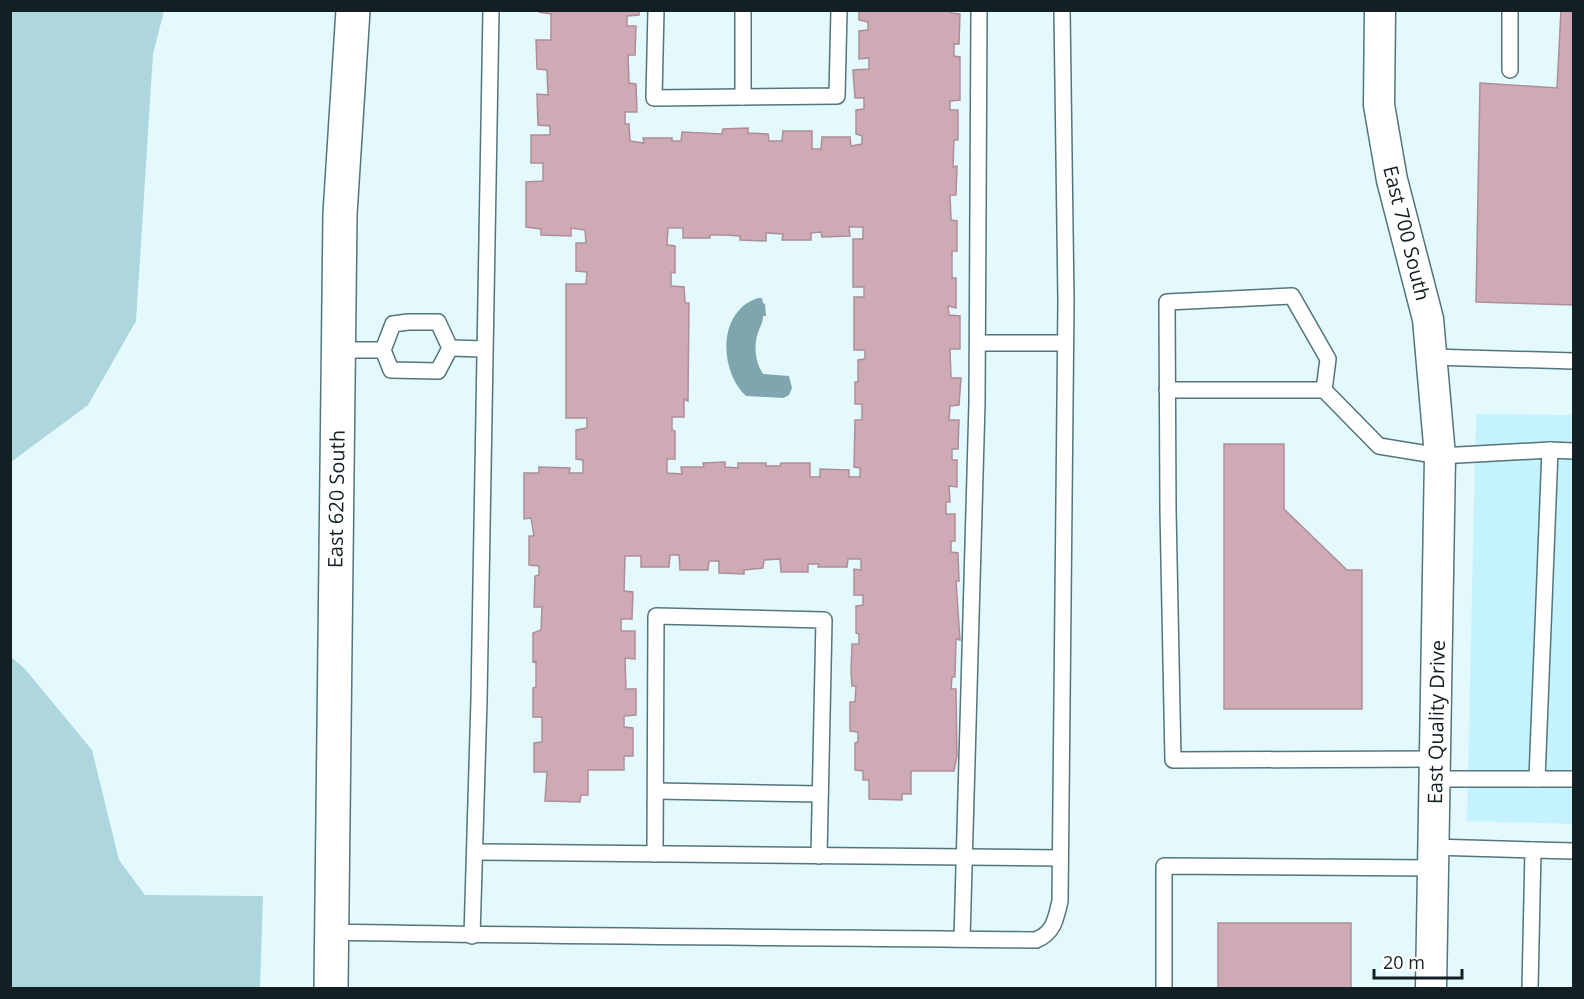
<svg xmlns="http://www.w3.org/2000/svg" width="1584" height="999" font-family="'Open Sans',sans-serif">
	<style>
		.built { fill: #c4f3fd }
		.green { fill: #aed6de }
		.water { fill: #7fa6af }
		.building { fill: #ceaab4; stroke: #ad8e97; stroke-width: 1.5; fill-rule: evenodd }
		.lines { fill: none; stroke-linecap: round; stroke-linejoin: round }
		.lane-casing { stroke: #53757c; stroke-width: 18 }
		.street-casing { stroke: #53757c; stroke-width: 33 }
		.secondary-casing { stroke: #53757c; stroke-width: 36 }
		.lane { stroke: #fff; stroke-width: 15 }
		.street { stroke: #fff; stroke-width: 30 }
		.secondary { stroke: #fff; stroke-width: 33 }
		.labels { text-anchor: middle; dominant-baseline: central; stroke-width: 4.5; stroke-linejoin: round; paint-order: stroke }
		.street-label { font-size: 20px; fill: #122023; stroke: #fff }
	</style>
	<rect width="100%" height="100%" fill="#e3f9fe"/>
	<path class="built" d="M1476 414 1573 415V824L1467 821Z"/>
	<g class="green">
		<path d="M11 10 164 11 153 54 136 321 88 405 11 462Z"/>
		<path d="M10 656 25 669 92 750 119 860 145 895 263 896 260 988H11Z"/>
	</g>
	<path class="water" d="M758 298H762L763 303 765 304 766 316H763C763 322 761 325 759 330 753 344 755 362 763 374L789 376 792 388 789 395 783 398 746 396C719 371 717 311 758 298Z"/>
	<g class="building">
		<path d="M539 10H639V15L627 16V26H636L635 55H628L629 83 636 84 637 112H625V124H629L630 141 644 143 643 138H672V141H681L682 132 722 134 723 129 748 128V133L768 134 769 141H782L783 131H812V149H821L822 137H850L851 146 862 144V136L856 134V110L864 109V98H855L853 70 869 69V58L859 59V31L868 30V22L859 20V10H951V13L960 14 959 44H954V56L960 57V100L950 101V110H958V140H954L953 167 957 166 956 195H950L951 220 957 221V251H952V278H956V308L948 306 949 315 960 316V349H950L951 378H961L959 405 950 406 949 420H959L958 449H952V460H957V487L949 486 950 502H946V514H955V541H951V552L958 553 959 581H956L960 640 956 639 955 677H952L951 689H956L957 756 954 771H911V794H902V800L869 799V780H863V771L855 770V743L858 742V732L850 731V702H855L856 686H852L851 672 852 644H859V634L856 633V606L863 605V595H854V569L861 570V559H848L847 567H818L819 564H808V572H781L780 559 764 560 763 568 744 570V574L719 573V561H709L708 570H680L679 555H670L669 567H641V556H625L624 591 633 592 632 619H621V631H635V659L625 658 626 689H636V715L624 716V727L633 728V756H624V770H588V795H581L580 802 545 801 547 772H534V743L542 742V717H533V688L536 687V661L533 662V633L541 630 542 607H534L535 576 539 575V566L529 565V536H534L531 518 524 519V473H539V467L570 468 569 473H583V460L576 459V430L587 428V418H566V284H586L587 272 576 271V243H586L585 230 571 228V236L541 235V229L526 227V182L543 181V163H531V135H550V126L538 125 537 94 548 95 547 70 537 69 536 40H551V14L539 12ZM849 227H863V239H853V287H864V297H854V350H865V359L858 360V382H855V404H862V420H855L854 467 860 468V477H849V470L820 469V477H810V463H781L780 466H766V463H738V468L725 467V462L703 463 704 467H681L682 474 667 473V459H675V431L672 430V417H684V399L688 401 689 303H685L684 287 671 286V272L675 273V246L667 245 668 228H683V238H710V235H725L740 236V240L766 241V233L783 234 782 240H811V233L821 232 822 237 850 236Z"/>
		<path d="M1561 10H1574V305L1476 302 1480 83 1557 88Z"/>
		<path d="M1224 444H1284V509L1347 570H1362V709H1224Z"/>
		<rect x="1218" y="923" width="133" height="65"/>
	</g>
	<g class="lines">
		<defs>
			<g id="lane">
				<path d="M656 10 654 98 837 96 839 10"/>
				<path d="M743 10V97"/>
				<path d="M1510 10V70"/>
				<path d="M408 322H438L450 348 438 371 391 370 383 350 393 324Z"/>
				<path d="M978 343H1065"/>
				<path d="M450 348 484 349"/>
				<path d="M338 350H383"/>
				<path d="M1431 357 1574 361"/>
				<path d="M1167 390H1324"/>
				<path d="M1550 450 1574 451"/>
				<path d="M1435 759 1173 760 1168 510 1167 302 1292 296 1328 359 1324 390 1379 446 1440 456 1550 450 1537 779"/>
				<path d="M1435 779H1574"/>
				<path d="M656 791 820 794"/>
				<path d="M1433 847 1533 850 1530 988"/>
				<path d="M1533 850 1574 851"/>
				<path d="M475 852 1060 858"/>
				<path d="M655 854 656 616 824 620 819 856"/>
				<path d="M332 932C566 937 801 937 1036 940 1054 933 1056 918 1060 901L1066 301 1062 10"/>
				<path d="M472 936 479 700 491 10"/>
				<path d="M962 939 977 403 979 10"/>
				<path d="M1164 988V866L1433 868"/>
			</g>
			<path id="street" d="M1380 10 1379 105 1392 180 1428 319 1440 456 1431 988"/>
			<path id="secondary" d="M331 988 340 214 353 10"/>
		</defs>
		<use href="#lane" class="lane-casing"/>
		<use href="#street" class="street-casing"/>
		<use href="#secondary" class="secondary-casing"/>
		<use href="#lane" class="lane"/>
		<use href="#street" class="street"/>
		<use href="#secondary" class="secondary"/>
	</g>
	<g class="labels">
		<g class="street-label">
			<text transform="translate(1407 233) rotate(76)">East 700 South</text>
			<text transform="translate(336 499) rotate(-89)">East 620 South</text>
			<text transform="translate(1436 722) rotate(-89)">East Quality Drive</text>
		</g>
	</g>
	<rect width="1584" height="999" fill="none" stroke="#122023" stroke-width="24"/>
	<path d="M1374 969v9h88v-9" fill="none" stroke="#122023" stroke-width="3"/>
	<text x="1383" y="969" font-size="18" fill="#122023" stroke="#ffffff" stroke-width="4.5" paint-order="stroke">20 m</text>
</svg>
